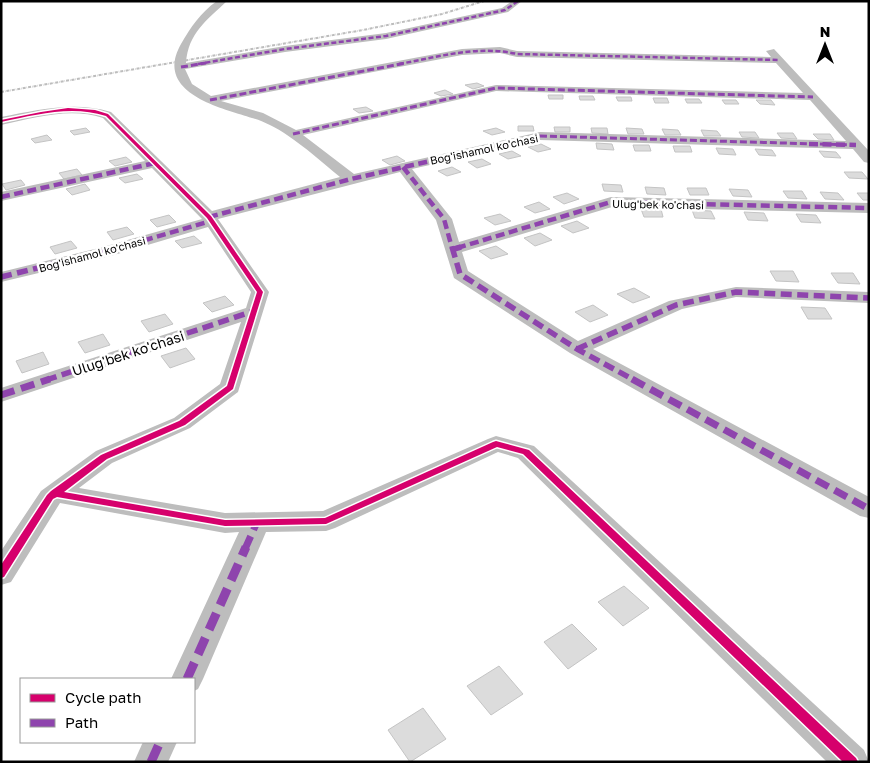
<svg xmlns="http://www.w3.org/2000/svg" width="870" height="763" font-family="'Golos Text',sans-serif">
	<style>
		.building { fill: #dcdcdc; stroke: #c4c4c4 }
		.lines { fill: none; stroke-linecap: round; stroke-linejoin: round }
		.minor { fill: #bdbdbd; fill-rule: evenodd }
		.rail { stroke: #bdbdbd; stroke-width: 2; stroke-dasharray: 3 1 0.5 1; stroke-linecap: butt }
		.quiet-far5 { stroke: #8e44ad; stroke-width: 2.5; stroke-dasharray: 5 2.5; stroke-linecap: butt }
		.quiet-far4 { stroke: #8e44ad; stroke-width: 3; stroke-dasharray: 7 3; stroke-linecap: butt }
		.quiet-far3 { stroke: #8e44ad; stroke-width: 4.5; stroke-dasharray: 9 4.5; stroke-linecap: butt }
		.quiet-far2 { stroke: #8e44ad; stroke-width: 5.5; stroke-dasharray: 11 5.5; stroke-linecap: butt }
		.quiet-far1 { stroke: #8e44ad; stroke-width: 7; stroke-dasharray: 14 7; stroke-linecap: butt }
		.quiet { stroke: #8e44ad; stroke-width: 9; stroke-dasharray: 18 9; stroke-linecap: butt }
		.cycleway-casing { stroke: #fff; stroke-width: 3 }
		.cycleway { fill: #d6006c; fill-rule: evenodd }
		.labels { text-anchor: middle; dominant-baseline: central; stroke-width: 5; stroke-linejoin: round; paint-order: stroke }
		.far-street-label { font-size: 11px; fill: #000; stroke: #fff }
		.street-label { font-size: 14px; fill: #000; stroke: #fff }
	</style>
	<rect width="100%" height="100%" fill="#fff"/>
	<g class="building">
		<path d="M477 83 484 86 473 89 465 85Z"/>
		<path d="M445 90 453 94 441 96 434 93Z"/>
		<path d="M548 95H563V99H549Z"/>
		<path d="M579 96H593L595 100H580Z"/>
		<path d="M616 97H631L632 101H618Z"/>
		<path d="M653 98H667L669 103H655Z"/>
		<path d="M685 99H699L702 103H687Z"/>
		<path d="M722 100H736L739 104H725Z"/>
		<path d="M756 100H771L775 105 760 104Z"/>
		<path d="M366 107 373 111 359 113 353 109Z"/>
		<path d="M518 126H533L534 131H518Z"/>
		<path d="M554 127H570V132H555Z"/>
		<path d="M86 128 90 132 74 135 70 131Z"/>
		<path d="M496 128 505 132 492 135 483 131Z"/>
		<path d="M591 128H607L608 134 592 133Z"/>
		<path d="M626 128 642 129 644 134H628Z"/>
		<path d="M662 129 678 130 681 135H665Z"/>
		<path d="M701 130 717 131 721 136H704Z"/>
		<path d="M739 132H755L759 138 742 137Z"/>
		<path d="M777 133H793L797 139 781 138Z"/>
		<path d="M813 134H830L834 140 818 139Z"/>
		<path d="M47 135 52 140 35 143 31 139Z"/>
		<path d="M596 143 612 144 614 150 597 149Z"/>
		<path d="M541 144 551 149 538 152 528 147Z"/>
		<path d="M633 145H649L651 151H635Z"/>
		<path d="M673 146H690L692 152H675Z"/>
		<path d="M716 148 733 149 736 155 719 154Z"/>
		<path d="M755 149 772 150 776 156 759 155Z"/>
		<path d="M512 151 521 156 508 159 499 154Z"/>
		<path d="M819 151 836 152 841 158 824 157Z"/>
		<path d="M397 156 405 161 390 165 382 160Z"/>
		<path d="M126 157 132 162 115 166 109 161Z"/>
		<path d="M482 159 491 164 477 168 468 162Z"/>
		<path d="M452 167 461 172 447 176 438 171Z"/>
		<path d="M77 169 82 175 64 179 59 173Z"/>
		<path d="M844 172H862L868 179 849 178Z"/>
		<path d="M137 174 143 179 125 183 119 178Z"/>
		<path d="M21 180 25 185 6 190 2 184Z"/>
		<path d="M85 184 90 190 72 195 66 189Z"/>
		<path d="M602 184 621 185 623 192 604 191Z"/>
		<path d="M645 187 664 188 666 195 647 194Z"/>
		<path d="M687 188H706L709 195H690Z"/>
		<path d="M729 189 748 190 752 197 733 196Z"/>
		<path d="M783 191H802L807 199 788 198Z"/>
		<path d="M820 192 838 193 844 200 825 199Z"/>
		<path d="M567 193 579 199 564 204 553 197Z"/>
		<path d="M857 193H869V200H863Z"/>
		<path d="M539 202 550 209 535 213 524 207Z"/>
		<path d="M641 209H661L663 217H644Z"/>
		<path d="M692 210 711 211 715 219 695 218Z"/>
		<path d="M744 212 764 213 768 221 748 220Z"/>
		<path d="M500 214 511 221 495 225 484 218Z"/>
		<path d="M796 214 816 215 821 223 801 222Z"/>
		<path d="M169 215 176 222 157 227 150 220Z"/>
		<path d="M577 221 589 228 573 233 561 226Z"/>
		<path d="M127 227 134 234 113 240 107 232Z"/>
		<path d="M540 233 552 240 535 246 524 238Z"/>
		<path d="M194 236 202 243 182 248 175 241Z"/>
		<path d="M71 241 77 248 55 254 50 247Z"/>
		<path d="M496 246 508 254 491 259 479 251Z"/>
		<path d="M770 271H793L799 282 776 281Z"/>
		<path d="M831 273H853L860 284 838 283Z"/>
		<path d="M634 288 650 297 633 303 617 294Z"/>
		<path d="M225 296 234 305 212 312 203 303Z"/>
		<path d="M593 305 608 315 590 322 575 312Z"/>
		<path d="M801 307 825 308 832 319H808Z"/>
		<path d="M165 314 173 324 149 332 141 321Z"/>
		<path d="M103 334 110 345 85 353 78 342Z"/>
		<path d="M186 348 195 359 170 368 161 356Z"/>
		<path d="M43 352 49 364 22 373 16 361Z"/>
		<path d="M624 586 649 608 623 626 598 602Z"/>
		<path d="M572 624 597 649 568 669 544 642Z"/>
		<path d="M499 666 523 694 491 715 467 686Z"/>
		<path d="M423 708 446 739 410 762 388 730Z"/>
	</g>
	<g class="lines">
		<g class="minor">
			<path d="M217 1H227C207 20 188 33 186 63L285 46 386 33 502 8 512 1H522L508 12 386 39 285 52 185 69 192 84 211 96 462 49 500 47 517 51 771 57 766 51 774 49 869 151V163L864 162 853 149 540 140 412 169 452 219 459 242 611 197 869 203V213L612 207 462 252 468 271 578 341 669 301 736 287 869 292V303L736 297 682 309 593 349 869 497V518L860 516 570 353 454 278 436 220 400 172 218 219 269 292 238 392 190 428 112 463 79 488 225 513 323 511 488 439 496 436 534 446 864 750 869 762H827L518 458 498 452 335 528 326 531 266 532 203 679 198 689 194 691V679H171L239 532 225 533 60 503 11 582 1 585V551L41 491 96 451 174 418 220 384 241 322 1 402V388L246 308 251 292 208 227 114 255 1 282V272L103 247 202 219 152 168 1 201V192L145 161 103 118C69 107 35 118 1 125V117C39 110 74 101 111 112L212 211 340 177C323 163 305 147 287 135 277 128 263 121 252 118 221 108 153 93 181 44 191 27 200 13 217 1ZM500 53 517 57 776 63 803 93 496 85 296 130 263 113 221 101 462 55ZM496 91 810 100 846 141 540 132 354 174 303 135Z"/>
			<path d="M143 742H177L168 762H134Z"/>
		</g>
		<path class="rail" d="M1 92 363 30 442 14 484 1"/>
		<g class="quiet-far5">
			<path d="M198 64 285 49 386 36 505 10 518 1"/>
			<path d="M399 64C438 57 478 45 517 54L779 60"/>
		</g>
		<g class="quiet-far4">
			<path d="M181 67 206 63"/>
			<path d="M210 100 406 63"/>
			<path d="M293 134 496 88 813 97"/>
			<path d="M501 145 540 136 853 145"/>
		</g>
		<g class="quiet-far3">
			<path d="M809 144 856 145"/>
			<path d="M403 167 444 219 452 248"/>
			<path d="M1 197 155 163"/>
			<path d="M209 217 351 179 506 144"/>
			<path d="M118 248 211 221"/>
			<path d="M457 248 611 202 869 208"/>
		</g>
		<g class="quiet-far2">
			<path d="M452 247 460 274 577 349 634 380"/>
			<path d="M454 249 461 247"/>
			<path d="M1 277 122 247"/>
			<path d="M577 349 676 305 736 292 869 298"/>
			<path d="M46 380 254 311"/>
		</g>
		<g class="quiet-far1">
			<path d="M632 379 869 509"/>
			<path d="M1 395 50 379"/>
			<path d="M245 549 257 522"/>
		</g>
		<g class="quiet">
			<path d="M187 679 246 547"/>
			<path d="M151 762 160 742"/>
		</g>
		<defs>
			<path id="cycleway" d="M68 108 95 110 108 114 211 216 263 292 233 389 185 425 107 459 64 492 225 520 325 518 493 442 496 441 529 450 856 758 858 762H843L523 454 497 447 326 524 225 526 57 497 53 499 4 577 1 578V565L47 495 51 491 101 455 179 421 227 386 257 292 207 218 106 116C71 105 36 115 1 122V120L41 112Z"/>
		</defs>
		<use href="#cycleway" class="cycleway-casing"/>
		<use href="#cycleway" class="cycleway"/>
	</g>
	<g class="labels">
		<g class="far-street-label">
			<text transform="translate(484 149) rotate(-12)">Bog'ishamol ko'chasi</text>
			<text transform="translate(658 204) rotate(1)">Ulug'bek ko'chasi</text>
			<text transform="translate(92 254) rotate(-15)">Bog'ishamol ko'chasi</text>
		</g>
		<g class="street-label">
			<text transform="translate(128 353) rotate(-18)">Ulug'bek ko'chasi</text>
		</g>
	</g>
	<rect width="870" height="763" fill="none" stroke="#000000" stroke-width="5"/>
	<rect x="20" y="678" width="175" height="65" fill="#ffffff" stroke="#999999"/>
	<rect x="30" y="694" width="25" height="8" fill="#d6006c" stroke="#999999"/>
	<text x="65" y="703" font-size="15" fill="#000000">Cycle path</text>
	<rect x="30" y="719" width="25" height="8" fill="#8e44ad" stroke="#999999"/>
	<text x="65" y="728" font-size="15" fill="#000000">Path</text>
	<g transform="translate(825 45)" stroke="#ffffff" stroke-width="4" paint-order="stroke">
	<path d="M0-4L9 19L0 12L-9 19Z" fill="#000000"/>
	<text y="-8" font-size="14" font-weight="bold" text-anchor="middle" fill="#000000">N</text>
	</g>
</svg>
